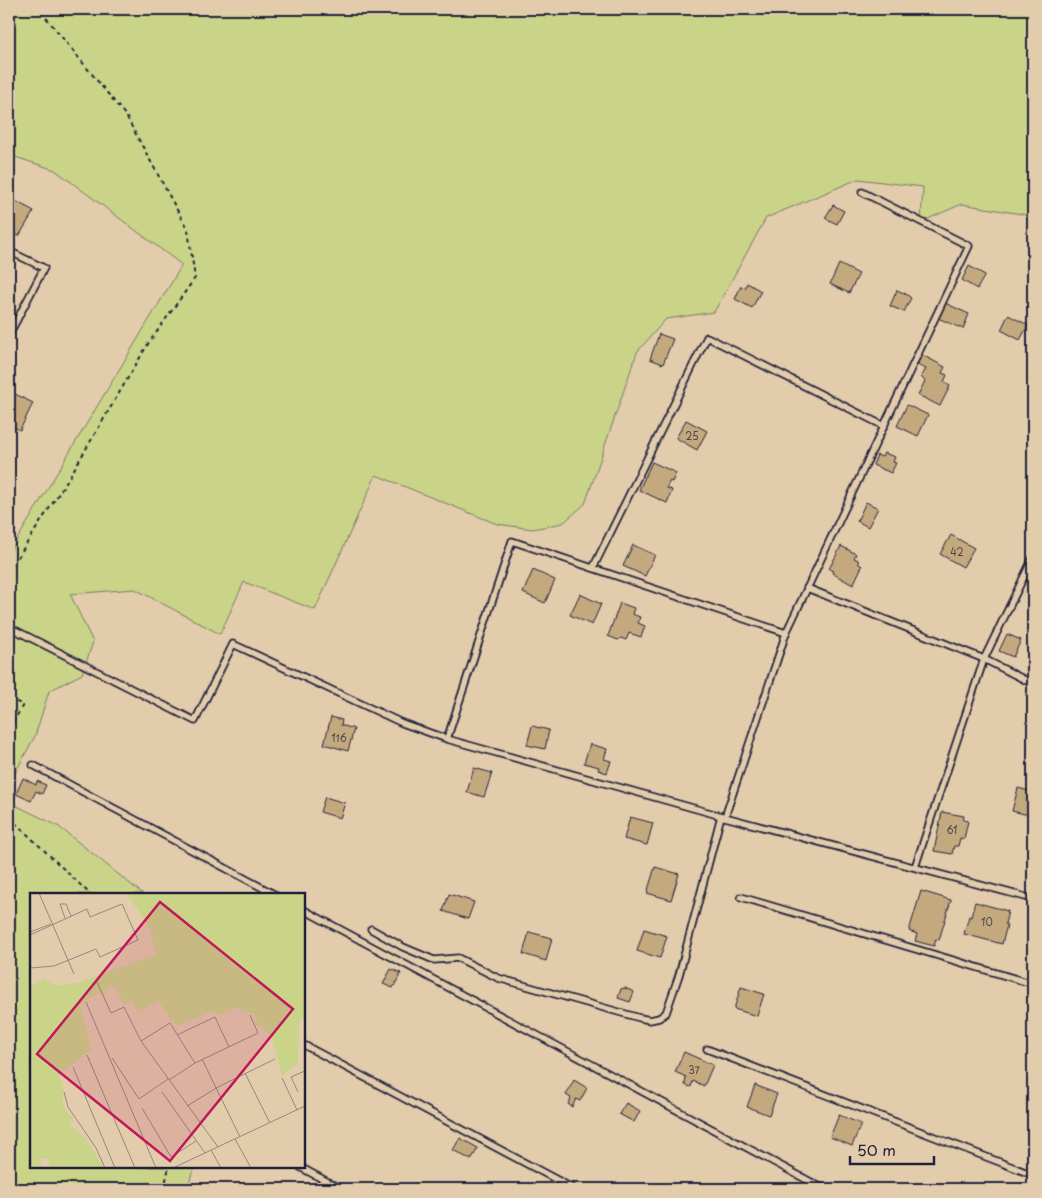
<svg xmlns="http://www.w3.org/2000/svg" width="1042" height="1198" font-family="'Playpen Sans',sans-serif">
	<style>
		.green { fill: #c9d488; stroke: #767b62 }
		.building { fill: #c5a97e; stroke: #22223b }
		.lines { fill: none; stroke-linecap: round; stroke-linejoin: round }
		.service-casing { stroke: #22223b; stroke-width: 9 }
		.path { stroke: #22223b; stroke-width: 2; stroke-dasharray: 4 4; stroke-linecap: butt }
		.service { stroke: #e2ccac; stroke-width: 5.5 }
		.labels { text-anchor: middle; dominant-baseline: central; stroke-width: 5; stroke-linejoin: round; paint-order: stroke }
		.number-label { font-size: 10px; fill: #4b444c }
		.inset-road { fill: none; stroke: #95887f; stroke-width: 1 }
		.view { fill: #c2185b; fill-opacity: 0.15; stroke: #c2185b; stroke-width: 2.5 }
		.inset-edge { fill: none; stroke: #22223b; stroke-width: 2.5 }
	</style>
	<rect width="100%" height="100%" fill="#e2ccac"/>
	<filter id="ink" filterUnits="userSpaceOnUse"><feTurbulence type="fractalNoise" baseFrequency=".02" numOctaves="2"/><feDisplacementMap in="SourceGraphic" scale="10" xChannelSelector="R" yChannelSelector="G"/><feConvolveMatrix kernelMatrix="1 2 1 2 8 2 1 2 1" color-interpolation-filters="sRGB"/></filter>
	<g filter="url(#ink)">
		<g class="green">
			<path d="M9 9H1033V216L962 204 921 222 923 187 858 179 766 218 714 312 666 319 637 352 585 504 563 523 533 529 497 524 376 475 315 610 244 582 220 634 135 589 70 594 93 642 82 674 49 691 35 736 9 784V553L182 265 55 170 9 155Z"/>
			<path d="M9 792 11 803 58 826 143 894H31V1167H194L187 1189H9Z"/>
		</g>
		<g class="building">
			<path d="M10 198 34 211 19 236 9 230V201Z"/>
			<path d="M833 205 844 211 837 224 825 218Z"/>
			<path d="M839 264 859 274 849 293 830 284Z"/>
			<path d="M969 266 985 275 977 289 962 280Z"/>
			<path d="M747 283 761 291 752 308 735 299 741 286 745 288Z"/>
			<path d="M897 290 906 294 911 298 904 312 890 306Z"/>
			<path d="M945 303 969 314 963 329 938 318Z"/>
			<path d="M1008 315 1028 325 1020 340 1001 330Z"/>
			<path d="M659 334 673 339 663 364 650 359Z"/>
			<path d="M922 355 945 367 942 373 947 375 944 382 950 386 940 406 918 395 925 381 921 377 926 369 917 365Z"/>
			<path d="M9 391 33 403 20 430 9 425Z"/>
			<path d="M907 405 928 415 918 436 897 426Z"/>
			<path d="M686 420 707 431 697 450 676 438Z"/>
			<path d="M884 453 895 457 893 462 896 463 891 473 873 465 877 455 882 457Z"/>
			<path d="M652 462 676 473 672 482 670 481 666 488 672 490 667 503 639 490Z"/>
			<path d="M866 502 878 508 868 527 857 521Z"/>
			<path d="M951 535 974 548 963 567 940 554Z"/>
			<path d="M633 545 655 555 645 576 623 566Z"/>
			<path d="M841 546 856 554 854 558 858 560 859 564 862 566 853 585 832 573 833 571 829 569Z"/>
			<path d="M533 570 555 580 545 603 523 593Z"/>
			<path d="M580 594 601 604 592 625 570 615Z"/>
			<path d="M620 603 634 608 632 614 640 617 638 623 645 626 641 637 629 633 626 640 621 638 618 640 608 636Z"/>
			<path d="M1007 634 1021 640 1013 657 999 651Z"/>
			<path d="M331 717 342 720 341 725 354 729 348 751 324 744Z"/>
			<path d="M532 726 549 730 545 749 527 745Z"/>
			<path d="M590 744 607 749 604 759 611 761 607 773 598 770 599 767 584 763Z"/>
			<path d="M474 768 492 773 484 797 467 792Z"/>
			<path d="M23 778 36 785 37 781 46 785 42 794 36 791 31 801 16 794Z"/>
			<path d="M1018 788 1033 792V816L1012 811Z"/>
			<path d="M325 797 345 803 340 818 320 812Z"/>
			<path d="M942 812 964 816 963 820 968 821 964 839 960 838 958 846H954L952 854 934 851Z"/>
			<path d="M630 817 653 823 647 845 624 839Z"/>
			<path d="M655 867 679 874 671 900 647 893Z"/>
			<path d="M921 891 951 900 939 940 936 939 934 946 915 941 917 934 909 931Z"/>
			<path d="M449 894 474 902 468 919 443 911Z"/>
			<path d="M975 902 1008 911 1005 924 1007 925 1002 944 964 934 969 916 971 917Z"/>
			<path d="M644 929 667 936 660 958 637 951Z"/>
			<path d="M529 932 552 938 546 961 523 954Z"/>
			<path d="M391 969 401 973 393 988 383 984Z"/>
			<path d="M741 987 764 994 757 1016 734 1009Z"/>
			<path d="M625 988 634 992 630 1002 618 998 621 989Z"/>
			<path d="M684 1052 713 1065 704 1086 693 1081 691 1087 685 1085 686 1077 675 1072Z"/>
			<path d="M574 1080 587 1088 580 1101 576 1099 572 1107 568 1104 571 1098 566 1095Z"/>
			<path d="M755 1085 777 1094 769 1115 747 1107Z"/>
			<path d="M626 1103 640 1111 634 1122 619 1114Z"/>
			<path d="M839 1115 861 1124 852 1146 830 1137Z"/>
			<path d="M460 1138 478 1148 471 1160 453 1150Z"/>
		</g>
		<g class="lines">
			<defs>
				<g id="service">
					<path d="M9 251 44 268 9 335"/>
					<path d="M593 568 707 337 884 426"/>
					<path d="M807 588 984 659 1033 684"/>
					<path d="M9 627 195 721 233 644 402 723 447 739 725 817 1033 899"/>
					<path d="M447 739 512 541 786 633"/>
					<path d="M33 765 274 894"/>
					<path d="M725 817 786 633 969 246 862 192"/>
					<path d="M915 867 984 659 1033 558"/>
					<path d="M741 897 1033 984"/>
					<path d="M304 910 824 1189"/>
					<path d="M371 929 403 947 434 960 458 958 498 978 640 1018 650 1020 659 1018 666 1013 679 975 721 816"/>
					<path d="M304 1045 574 1189"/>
					<path d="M707 1049 1033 1175"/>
					<path d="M300 1167 341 1189"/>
				</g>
			</defs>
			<use href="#service" class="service-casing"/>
			<g class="path">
				<path d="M9 571 70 476 148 344 195 278 188 230 126 116 39 9"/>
				<path d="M9 698 23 705 9 729"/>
				<path d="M9 817 90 894"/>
				<path d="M164 1189 169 1167"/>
			</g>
			<use href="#service" class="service"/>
		</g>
	</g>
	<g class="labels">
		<g class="number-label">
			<text x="692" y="435">25</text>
			<text x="957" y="551">42</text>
			<text x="339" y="737">116</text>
			<text x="952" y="829">61</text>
			<text x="987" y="921">10</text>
			<text x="694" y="1069">37</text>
		</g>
	</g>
	<g transform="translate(30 893)">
		<rect width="275" height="275" fill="#e2ccac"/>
		<path d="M96 0H275V122L269 130 268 170 252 183 242 145 231 133 224 131 228 127 221 120 205 115 189 122 182 118 148 133 140 126 129 108 108 119 102 108 93 112 87 97 79 92 76 100 66 101 50 112 61 157 29 181 33 195V214L43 225 40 233 54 243 74 275H20L18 266 8 265 13 275H0V94L14 86 26 93 50 89 126 61 120 36Z" fill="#c9d488"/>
		<path class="inset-road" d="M9 0 44 81M35 25 30 11H36L41 23M0 39 21 31M0 42 57 16 60 24 92 11 108 47 70 64 66 56 24 73 0 75M67 89 81 120 94 114 111 148 188 254M56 109 126 275M147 142 185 124 199 154M111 148 140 130 165 170M57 162 105 275M82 165 109 206 138 186M172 166 210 244M43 174 85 275M215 180 240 230M252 185 267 217M139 187 165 170 228 140 220 122M34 199 38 214 66 255 75 275M132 199 175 260M268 199 261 184 275 178M157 213 188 194 245 166M112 215 141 264 166 248M205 246 221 275M181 257 191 275M143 275 275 213"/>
		<path class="view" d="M130 9 263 116 140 268 7 161Z"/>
		<rect width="275" height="275" class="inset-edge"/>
	</g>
	<rect width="1042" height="1198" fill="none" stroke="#e2ccac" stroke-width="30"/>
	<rect x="15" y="15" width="1012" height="1168" fill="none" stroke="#22223b" stroke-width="2" filter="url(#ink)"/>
	<path d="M850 1156v8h84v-8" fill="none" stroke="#22223b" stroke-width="2.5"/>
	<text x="857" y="1156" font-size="15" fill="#22223b" stroke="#e2ccac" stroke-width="4" paint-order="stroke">50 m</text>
</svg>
